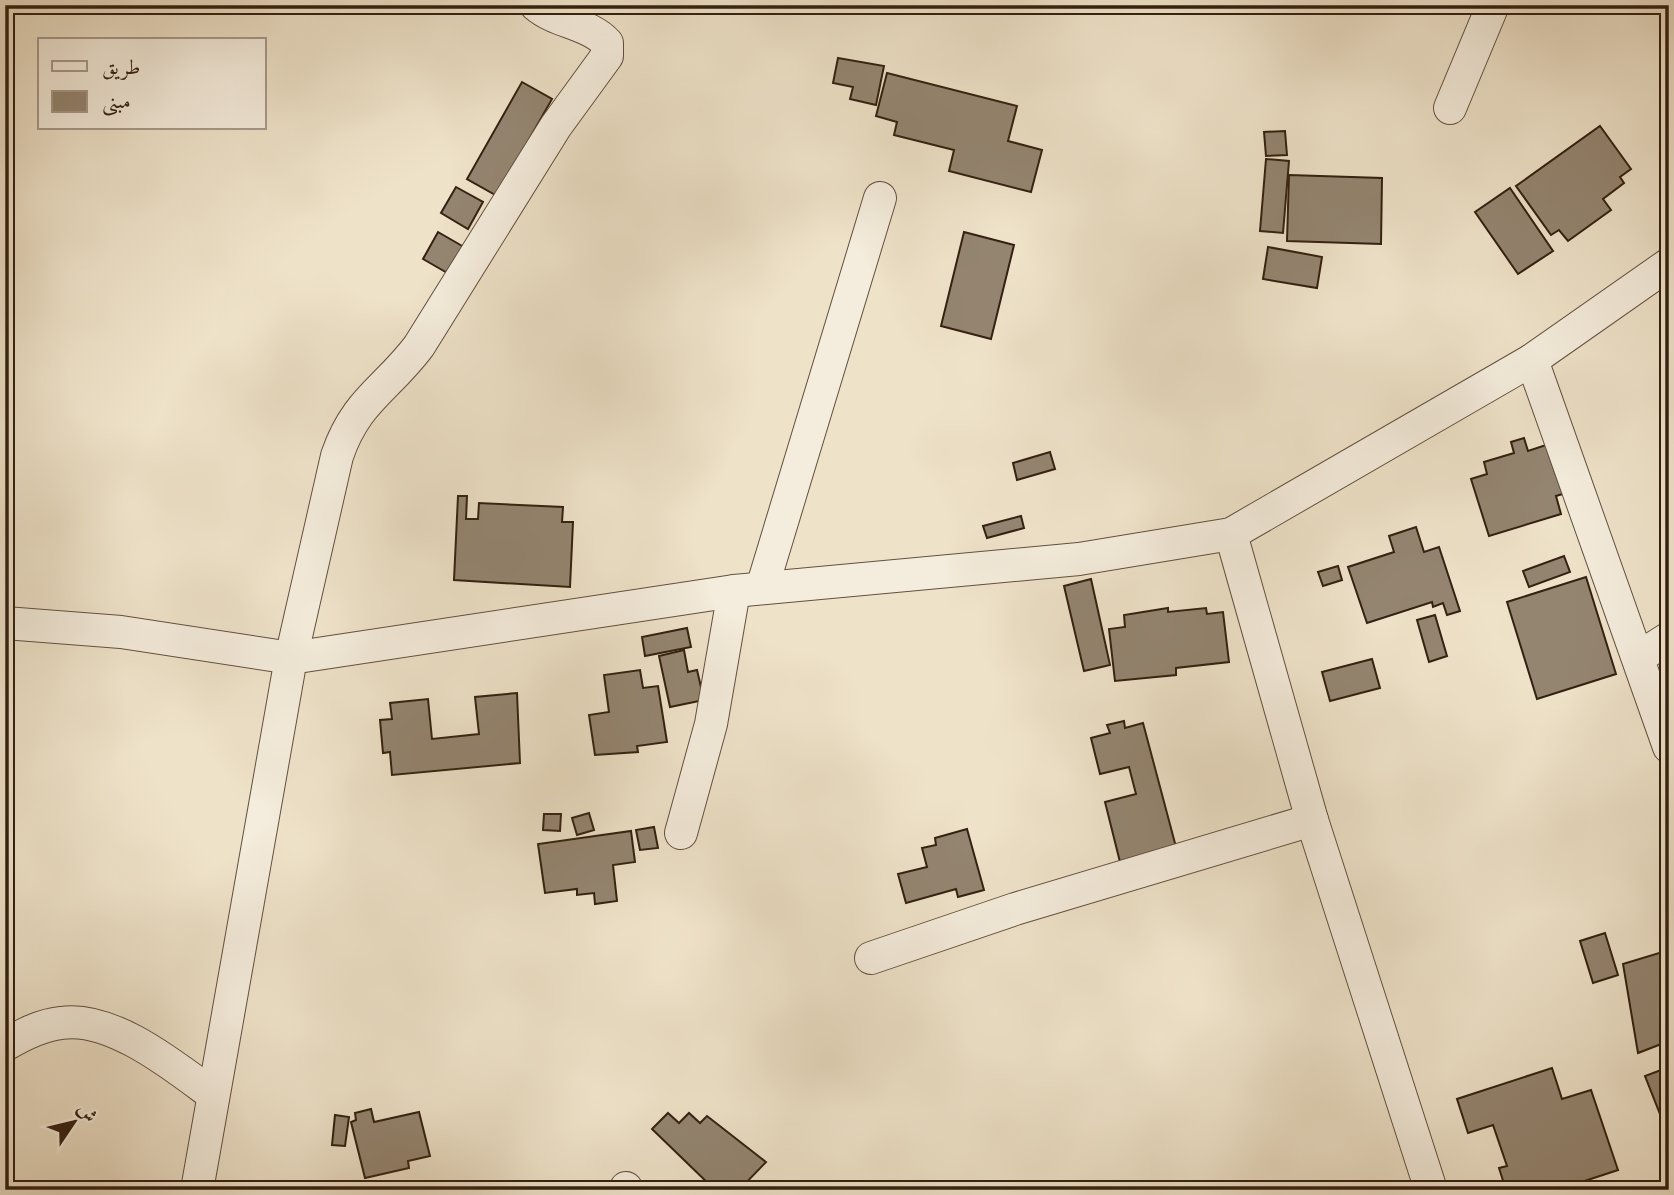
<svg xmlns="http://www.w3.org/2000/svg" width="1674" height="1195" font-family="'Libre Caslon Text',Amiri,serif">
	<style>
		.building { fill: #948571; stroke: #332011; stroke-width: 2 }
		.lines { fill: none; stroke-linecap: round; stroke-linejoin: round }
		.minor-casing { stroke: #62503f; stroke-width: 34 }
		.minor { stroke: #f4ecdc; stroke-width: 32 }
	</style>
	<rect width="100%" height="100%" fill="#eee2c9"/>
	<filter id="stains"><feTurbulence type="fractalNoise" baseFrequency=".00286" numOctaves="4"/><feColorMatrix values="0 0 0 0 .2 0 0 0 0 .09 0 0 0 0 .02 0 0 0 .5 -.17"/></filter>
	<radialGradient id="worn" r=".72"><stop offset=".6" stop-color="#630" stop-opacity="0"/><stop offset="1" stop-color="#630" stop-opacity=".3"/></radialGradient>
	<g class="building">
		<path d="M838 58 884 66 876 105 850 99 853 87 833 83Z"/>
		<path d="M887 73 1017 106 1008 141 1042 150 1031 192 949 171 954 150 894 135 897 122 876 116Z"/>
		<path d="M522 82 552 99 497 196 467 179Z"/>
		<path d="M1600 126 1631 169 1620 177 1624 183 1603 199 1611 210 1568 241 1559 230 1551 235 1516 186Z"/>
		<path d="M1285 131 1287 155 1266 156 1264 132Z"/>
		<path d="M1266 159 1289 161 1283 233 1260 231Z"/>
		<path d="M1289 175 1382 178 1381 244 1287 241Z"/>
		<path d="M456 187 483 202 468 229 441 213Z"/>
		<path d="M1510 188 1553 251 1518 274 1475 212Z"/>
		<path d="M438 232 464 247 449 274 423 259Z"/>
		<path d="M964 232 1014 245 991 339 941 326Z"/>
		<path d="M1268 247 1322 257 1317 288 1263 279Z"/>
		<path d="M1524 438 1528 451 1546 445 1556 475 1560 474 1566 493 1556 496 1561 514 1489 536 1471 479 1487 474 1484 462 1514 453 1511 442Z"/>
		<path d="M1050 452 1055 469 1017 480 1013 463Z"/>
		<path d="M458 496H467L466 519H478L479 503 563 507 562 522H573L570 587 454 580Z"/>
		<path d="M1021 516 1024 528 987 538 983 526Z"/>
		<path d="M1416 527 1424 552 1439 547 1460 611 1447 615 1443 603 1433 607 1432 602 1367 623 1348 567 1394 552 1389 536Z"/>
		<path d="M1564 556 1570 572 1529 587 1523 571Z"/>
		<path d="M1338 566 1342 580 1323 586 1318 572Z"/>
		<path d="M1586 577 1616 674 1537 699 1507 602Z"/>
		<path d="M1091 579 1110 665 1084 671 1064 586Z"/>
		<path d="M1168 608V612L1206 608 1207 614 1223 612 1229 662 1176 668V675L1115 681 1109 629 1125 627 1124 615Z"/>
		<path d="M1435 615 1447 656 1429 662 1417 620Z"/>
		<path d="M687 628 691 647 645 656 642 637Z"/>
		<path d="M684 650 688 672 697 670 704 700 670 707 659 656Z"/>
		<path d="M1372 659 1380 688 1330 701 1322 672Z"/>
		<path d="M640 670 643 688 658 686 667 742 637 746 638 752 595 755 589 715 609 712 604 675Z"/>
		<path d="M517 693 520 763 392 775 390 752 383 753 380 720 392 719 390 703 428 699 432 739 479 734 475 697Z"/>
		<path d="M1124 721 1125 728 1143 723 1176 847 1120 862 1105 802 1136 794 1129 767 1100 774 1091 738 1110 733 1107 725Z"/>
		<path d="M589 813 594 830 577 835 572 818Z"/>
		<path d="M544 814H561L560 831 543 830Z"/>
		<path d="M654 827 658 848 640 850 636 830Z"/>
		<path d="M967 829 984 890 958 897 956 889 906 903 898 874 927 867 922 848 936 845 935 838Z"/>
		<path d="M631 831 635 862 613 865 617 901 595 904 594 893 577 895V889L545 893 538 844Z"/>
		<path d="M1605 933 1618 975 1593 983 1580 941Z"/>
		<path d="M1669 950V1041L1638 1053 1623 964Z"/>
		<path d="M1669 1067V1137L1645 1076Z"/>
		<path d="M1552 1068 1562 1099 1591 1090 1618 1170 1557 1190H1506L1499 1168 1507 1166 1493 1125 1468 1133 1457 1099Z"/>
		<path d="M371 1109 374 1122 419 1112 430 1156 408 1161 409 1168 365 1178 351 1122 356 1120 355 1113Z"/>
		<path d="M668 1113 679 1123 689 1113 700 1123 707 1116 766 1162 739 1190H715L652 1129Z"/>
		<path d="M335 1115 349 1117 345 1146 332 1145Z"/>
	</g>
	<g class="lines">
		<defs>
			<g id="minor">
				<path d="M1450 108 1493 5"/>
				<path d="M1532 360 1669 747"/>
				<path d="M1231 534 1312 820 1431 1190"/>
				<path d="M762 588 880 198"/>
				<path d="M5 623 121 632 291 658 337 456C356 400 386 390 419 346L556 126 607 56V43C589 23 557 23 536 5"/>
				<path d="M1639 657 1669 638"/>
				<path d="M681 833 711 724 734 591"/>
				<path d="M871 958 1015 909 1312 820"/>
				<path d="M5 1045C22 1035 41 1025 61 1023 111 1015 174 1066 212 1094"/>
				<path d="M197 1190 291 658 734 591 1079 559 1231 534 1532 360 1669 264"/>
				<path d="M625 1190 626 1188"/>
			</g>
		</defs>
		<use href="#minor" class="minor-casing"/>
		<use href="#minor" class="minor"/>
	</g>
	<rect width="1674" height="1195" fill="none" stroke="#eee2c9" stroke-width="28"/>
	<rect x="7" y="7" width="1660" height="1181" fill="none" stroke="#332011" stroke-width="3.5"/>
	<rect x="14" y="14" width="1646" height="1167" fill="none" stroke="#332011" stroke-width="2"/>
	<rect x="38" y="38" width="228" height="91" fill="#f4ecdc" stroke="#a79a8b" stroke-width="2"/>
	<rect x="52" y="61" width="35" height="10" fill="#f4ecdc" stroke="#a79a8b" stroke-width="2"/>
	<text x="102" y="74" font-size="21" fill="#332011">طريق</text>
	<rect x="52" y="91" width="35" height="21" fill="#948571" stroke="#a79a8b" stroke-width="2"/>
	<text x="102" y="108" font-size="21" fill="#332011">مبنى</text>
	<g transform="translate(74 1122) rotate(55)" stroke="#f4ecdc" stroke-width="5" paint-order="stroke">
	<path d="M0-5L12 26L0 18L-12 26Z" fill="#332011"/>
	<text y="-10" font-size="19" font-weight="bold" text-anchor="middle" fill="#332011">ش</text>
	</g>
	<rect width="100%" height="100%" filter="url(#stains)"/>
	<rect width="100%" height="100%" fill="url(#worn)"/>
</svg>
